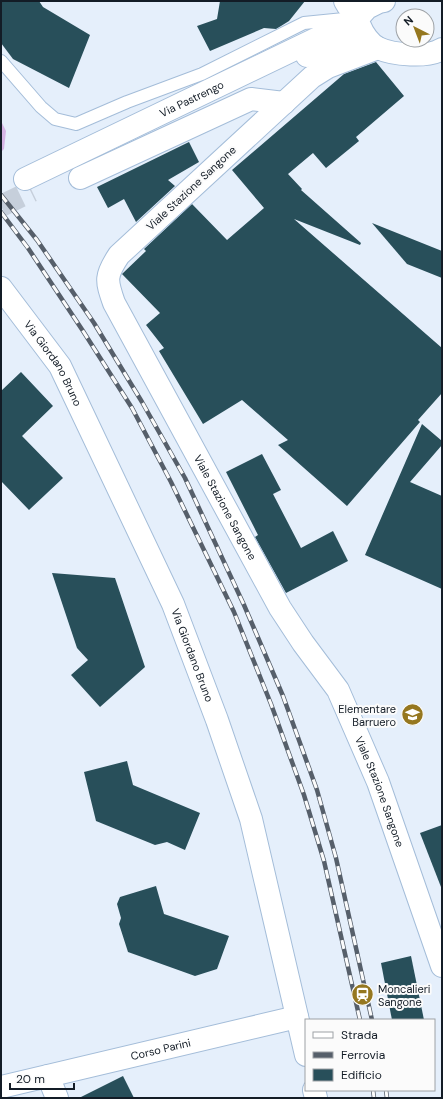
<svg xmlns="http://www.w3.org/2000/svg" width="443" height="1099" font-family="'DM Sans',sans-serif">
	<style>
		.green { fill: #d6b5e5 }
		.building { fill: #284f5a }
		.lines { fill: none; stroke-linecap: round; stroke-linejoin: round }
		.secondary-tunnel { stroke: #c6cfdb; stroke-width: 22; stroke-dasharray: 22 11; stroke-linecap: butt }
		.lane-casing { stroke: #a4bdd9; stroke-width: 14 }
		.street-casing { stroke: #a4bdd9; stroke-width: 24 }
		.secondary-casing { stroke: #a4bdd9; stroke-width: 24 }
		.lane { stroke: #fff; stroke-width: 12 }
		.street { stroke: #fff; stroke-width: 22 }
		.secondary { stroke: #fff; stroke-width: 22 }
		.rail-casing { stroke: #565f6a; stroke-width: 4.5 }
		.rail { stroke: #fbfbfb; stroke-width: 3; stroke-dasharray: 9; stroke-linecap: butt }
		.labels { text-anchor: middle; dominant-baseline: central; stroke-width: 4; stroke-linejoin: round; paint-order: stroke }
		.street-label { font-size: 11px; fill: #131c26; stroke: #fbfbfb }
		.poi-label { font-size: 11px; fill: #131c26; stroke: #fbfbfb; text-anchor: end }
	</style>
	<rect width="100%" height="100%" fill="#e5effb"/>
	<path class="green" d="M1 121 6 131 4 149 1 152Z"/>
	<g class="building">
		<path d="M1 1H39L43 7 90 35 69 88 13 59 1 43Z"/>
		<path d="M220 1H305L289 21 281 26 276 29 264 28 210 51 197 26 217 19Z"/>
		<path d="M376 62 404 96 356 137 359 141 326 168 313 153 288 174 302 189 301 190 361 243 360 245 294 219 442 348V393L418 420 420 422 347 506 278 445 288 440 242 400 203 424 159 351 164 348 146 325 160 313 122 274 146 251 144 249 192 204 227 240 264 208 232 170 344 74Z"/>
		<path d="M189 142 199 162 168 180 175 186 136 222 124 199 108 208 97 187Z"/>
		<path d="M372 223 442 251V278L407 264Z"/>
		<path d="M21 372 53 406 22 436 63 478 29 510 1 481V391Z"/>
		<path d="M422 424 442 441V445L410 482 442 496V589L365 555Z"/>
		<path d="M262 454 281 490 273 494 301 548 333 531 348 561 286 593 255 537 258 535 226 472Z"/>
		<path d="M52 573 115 578 145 667 100 707 71 675 88 660 77 648Z"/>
		<path d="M127 761 133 785 200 813 185 850 167 842 155 845 96 821 84 772Z"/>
		<path d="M442 825V886L441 887 420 833Z"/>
		<path d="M156 886 164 914 229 936 217 969 195 976 128 952 119 924 121 918 117 904 120 897Z"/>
		<path d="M411 956 424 1020H392L381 963Z"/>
		<path d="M123 1076 134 1098H79Z"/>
	</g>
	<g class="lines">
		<path class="secondary-tunnel" d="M1 206 32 191"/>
		<defs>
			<path id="lane" d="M1 61 41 107 55 119 76 124 127 102 202 74 304 23 344 19"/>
			<g id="street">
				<path id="s1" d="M378 48 328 67 312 77 119 255C105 276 106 280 114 303L280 608 303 643 338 690 378 782 442 966"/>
				<path d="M80 178 251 99 284 103"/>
				<path id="s2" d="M1 288 60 366 173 604 217 720 251 819 306 1055"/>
				<path d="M48 1076 57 1098"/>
				<path id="s3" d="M1 1087 297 1017"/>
				<path d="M314 1090 316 1098"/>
			</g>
			<g id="secondary">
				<path d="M345 1 348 6 359 17"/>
				<path d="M360 26C363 34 370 44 378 48 393 55 428 58 442 49"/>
				<path d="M307 56 329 48 367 39"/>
				<path id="s4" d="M25 179 320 37 359 17 367 8 379 2 384 1"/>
			</g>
		</defs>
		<use href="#lane" class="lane-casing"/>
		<use href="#street" class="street-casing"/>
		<use href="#secondary" class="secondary-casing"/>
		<use href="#lane" class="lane"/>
		<use href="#street" class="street"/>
		<use href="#secondary" class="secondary"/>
		<defs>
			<g id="rail">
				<path d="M1 195 37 240 94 323 142 402 185 478 244 605 283 696 317 790 336 858 372 1020"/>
				<path d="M1 212 28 248 83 331 132 408 171 482 234 612 271 704 304 795 324 861 360 1020"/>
				<path d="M373 1090 374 1098"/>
				<path d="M386 1090 387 1098"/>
			</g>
		</defs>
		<use href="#rail" class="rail-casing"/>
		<use href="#rail" class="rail"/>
	</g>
	<defs>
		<symbol id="school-disc" viewBox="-11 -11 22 22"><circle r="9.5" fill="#95771f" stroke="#fbfbfb"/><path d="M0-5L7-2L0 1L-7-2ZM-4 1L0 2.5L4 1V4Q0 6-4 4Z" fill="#fff"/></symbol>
		<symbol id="station-disc" viewBox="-11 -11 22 22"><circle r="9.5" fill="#95771f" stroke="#fbfbfb"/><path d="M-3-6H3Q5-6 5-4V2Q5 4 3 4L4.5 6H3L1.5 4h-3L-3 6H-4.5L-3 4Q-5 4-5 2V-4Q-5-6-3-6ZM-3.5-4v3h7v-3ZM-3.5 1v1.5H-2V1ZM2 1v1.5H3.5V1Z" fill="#fff"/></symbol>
	</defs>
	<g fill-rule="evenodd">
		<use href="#school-disc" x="400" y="702" width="25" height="25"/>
		<use href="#station-disc" x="350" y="982" width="25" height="25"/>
	</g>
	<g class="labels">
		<g class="street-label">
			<text stroke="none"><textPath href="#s4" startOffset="185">Via Pastrengo</textPath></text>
			<text transform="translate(191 188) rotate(-43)">Viale Stazione Sangone</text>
			<text stroke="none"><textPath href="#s2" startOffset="92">Via Giordano Bruno</textPath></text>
			<text stroke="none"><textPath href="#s1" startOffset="619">Viale Stazione Sangone</textPath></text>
			<text stroke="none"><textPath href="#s2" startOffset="416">Via Giordano Bruno</textPath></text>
			<text stroke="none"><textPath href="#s1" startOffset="944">Viale Stazione Sangone</textPath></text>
			<text stroke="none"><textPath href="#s3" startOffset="164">Corso Parini</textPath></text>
		</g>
		<g class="poi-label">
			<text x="396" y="709">Elementare<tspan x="396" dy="13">Barruero</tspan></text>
			<text x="378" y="989" text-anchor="start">Moncalieri<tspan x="378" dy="13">Sangone</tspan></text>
		</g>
	</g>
	<rect width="443" height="1099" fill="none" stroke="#131c26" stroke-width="4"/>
	<rect x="305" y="1019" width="130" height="72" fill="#fbfbfb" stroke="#9ea2a6"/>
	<rect x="313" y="1032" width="20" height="6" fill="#ffffff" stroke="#9ea2a6"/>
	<text x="341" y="1039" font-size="12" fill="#131c26">Strada</text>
	<rect x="313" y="1052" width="20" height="6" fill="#565f6a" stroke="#9ea2a6"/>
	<text x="341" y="1059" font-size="12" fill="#131c26">Ferrovia</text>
	<rect x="313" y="1069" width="20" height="12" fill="#284f5a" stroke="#9ea2a6"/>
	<text x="341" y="1079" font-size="12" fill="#131c26">Edificio</text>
	<g transform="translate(415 28) rotate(318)"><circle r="19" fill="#fbfbfb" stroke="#9ea2a6"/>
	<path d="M0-3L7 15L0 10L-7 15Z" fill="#95771f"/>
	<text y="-6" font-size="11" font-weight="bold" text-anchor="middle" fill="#131c26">N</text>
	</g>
	<path d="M10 1083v6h64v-6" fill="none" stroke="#131c26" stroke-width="2"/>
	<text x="16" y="1083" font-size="12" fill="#131c26" stroke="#fbfbfb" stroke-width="3" paint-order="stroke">20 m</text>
</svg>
